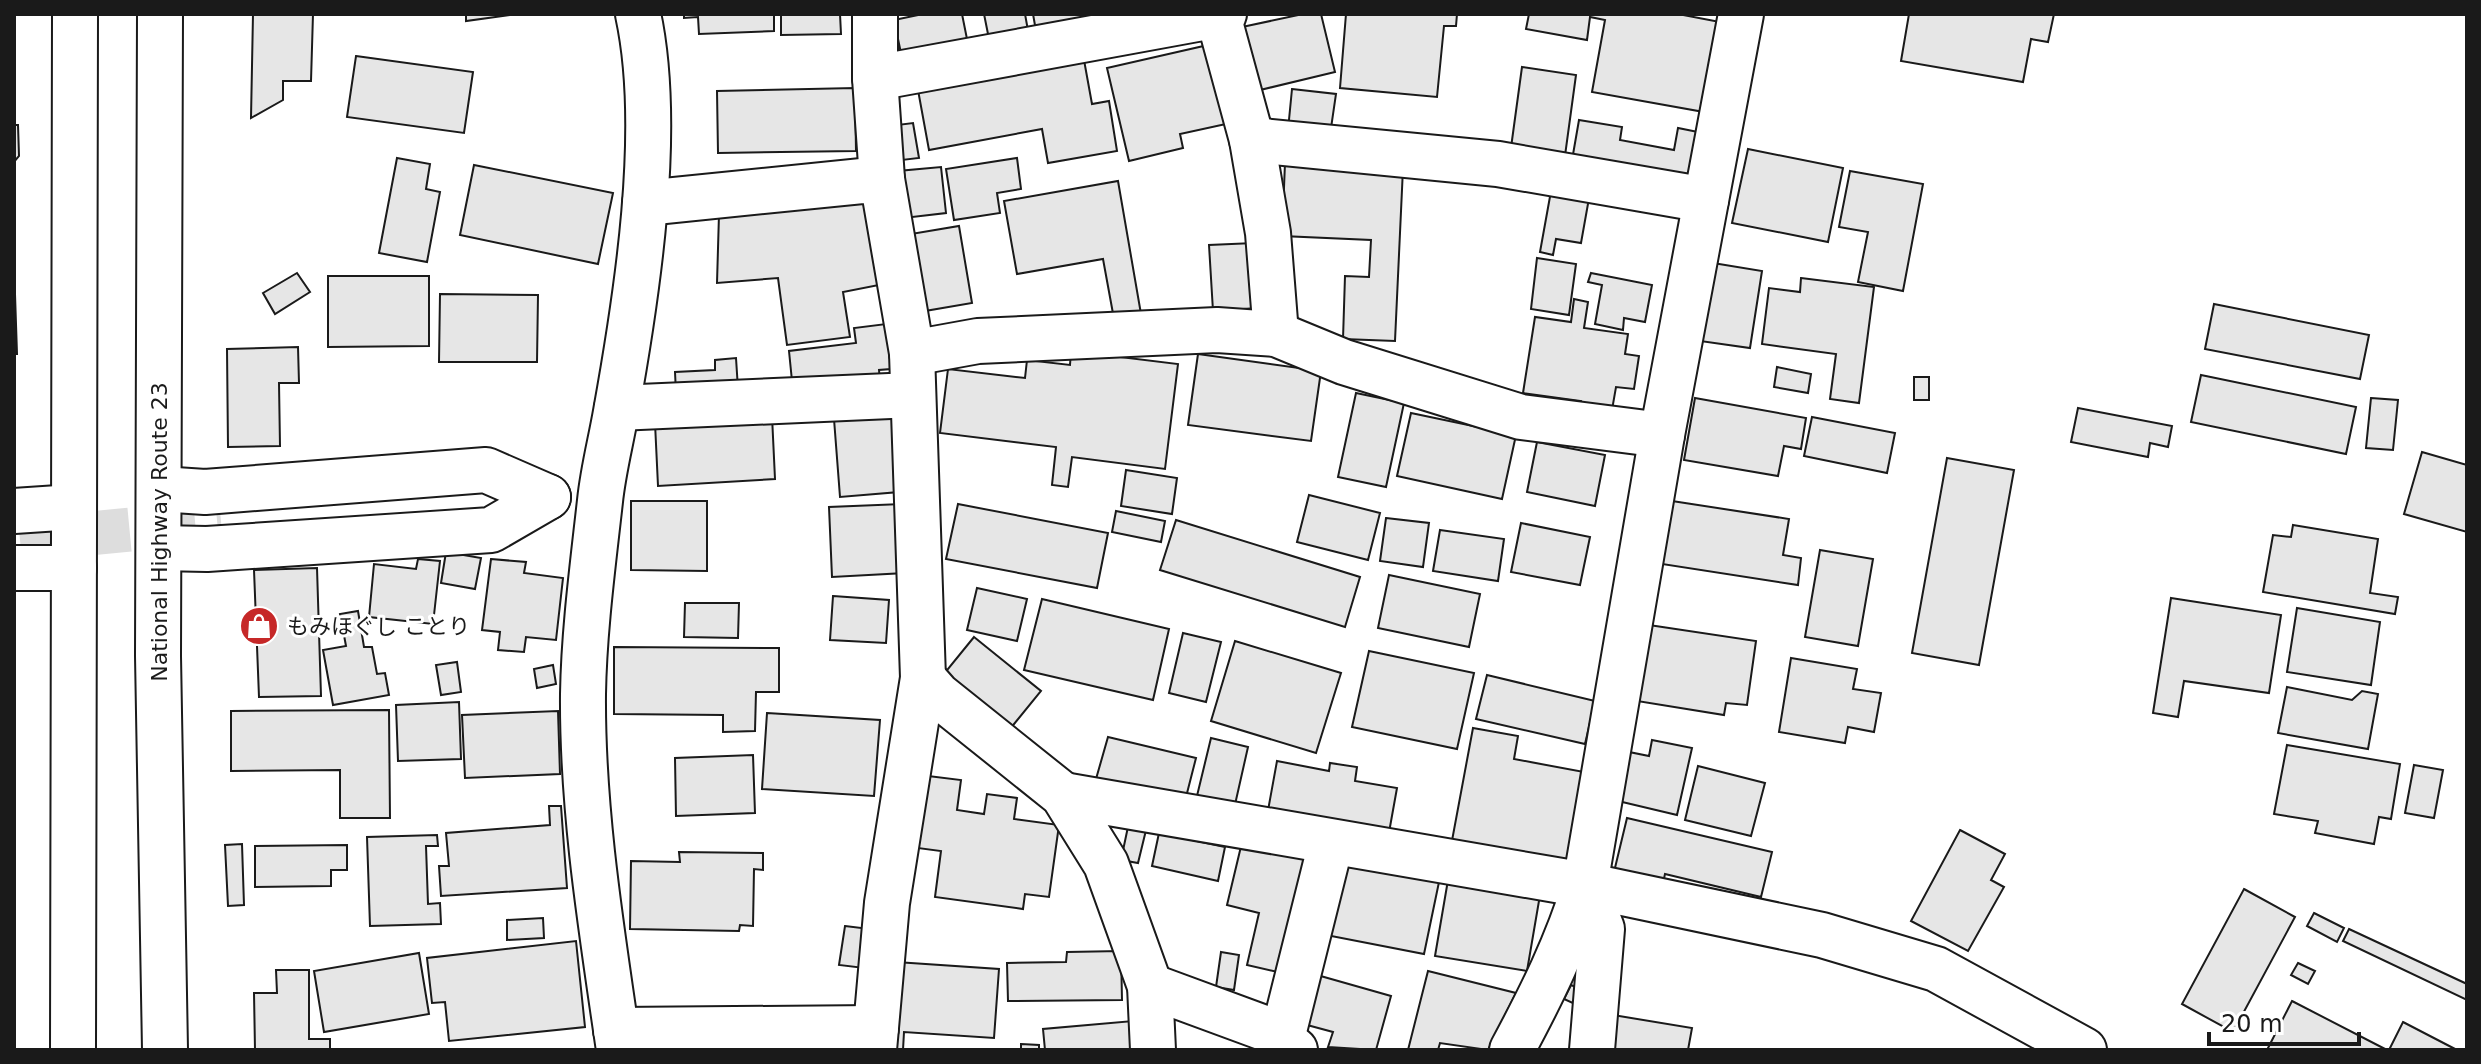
<svg xmlns="http://www.w3.org/2000/svg" width="2481" height="1064" font-family="'DejaVu Sans','Noto Sans JP',sans-serif">
	<style>
		.building { fill: #e6e6e6; stroke: #1a1a1a; stroke-width: 2 }
		.lines { fill: none; stroke-linecap: round; stroke-linejoin: round }
		.street-tunnel { stroke: #ddd; stroke-width: 44; stroke-dasharray: 44 22; stroke-linecap: butt }
		.street-casing { stroke: #1a1a1a; stroke-width: 48 }
		.highway-casing { stroke: #1a1a1a; stroke-width: 48 }
		.street { stroke: #fff; stroke-width: 44 }
		.highway { stroke: #fff; stroke-width: 44 }
		.labels { text-anchor: middle; dominant-baseline: central; stroke-width: 6; stroke-linejoin: round; paint-order: stroke }
		.street-label { font-size: 22px; fill: #1a1a1a; stroke: #fff }
		.poi-label { font-size: 22px; fill: #1a1a1a; stroke: #fff; text-anchor: start }
	</style>
	<rect width="100%" height="100%" fill="#fff"/>
	<g class="building">
		<path d="M253 14H313L311 81H283V100L251 118Z"/>
		<path d="M466 14H518L466 21Z"/>
		<path d="M684 14H774V31L699 34 698 17 684 18Z"/>
		<path d="M781 14H840L841 34 781 35Z"/>
		<path d="M923 14H962L968 44 902 58 894 20Z"/>
		<path d="M984 14H1025L1029 36 990 44Z"/>
		<path d="M1033 14H1121L1036 31Z"/>
		<path d="M1303 14H1321L1335 72 1256 91 1242 27Z"/>
		<path d="M1346 14H1457L1456 26H1444L1437 97 1340 88Z"/>
		<path d="M1529 14H1678L1720 22 1704 112 1592 92 1605 20 1590 17 1587 40 1526 29Z"/>
		<path d="M1909 14H2054L2048 42 2031 39 2023 82 1901 61Z"/>
		<path d="M1208 45 1226 124 1180 134 1183 148 1129 161 1107 68Z"/>
		<path d="M356 56 473 72 464 133 347 117Z"/>
		<path d="M1084 60 1092 104 1109 101 1117 151 1048 163 1042 129 929 150 918 90Z"/>
		<path d="M1522 67 1576 75 1564 163 1510 155Z"/>
		<path d="M855 88 856 151 718 153 717 91Z"/>
		<path d="M1292 89 1336 94 1330 135 1288 130Z"/>
		<path d="M1579 120 1622 127 1620 140 1674 150 1678 128 1698 132 1688 187 1571 166Z"/>
		<path d="M913 123 919 158 902 160 897 125Z"/>
		<path d="M14 125H18L19 156 14 162Z"/>
		<path d="M1748 149 1843 168 1828 242 1732 223Z"/>
		<path d="M397 158 430 164 426 189 440 192 427 262 379 253Z"/>
		<path d="M1017 158 1021 189 997 193 1000 213 954 220 946 169Z"/>
		<path d="M1285 163 1403 168 1395 341 1343 339 1345 276 1369 277 1371 240 1282 236Z"/>
		<path d="M474 165 613 193 598 264 460 235Z"/>
		<path d="M941 167 946 213 904 218 898 171Z"/>
		<path d="M1850 171 1923 184 1903 291 1858 282 1868 232 1839 227Z"/>
		<path d="M1553 180 1591 187 1581 243 1556 239 1553 255 1540 252Z"/>
		<path d="M1118 181 1141 314 1114 319 1103 259 1017 274 1004 201Z"/>
		<path d="M869 191 884 284 843 292 850 337 787 345 778 278 717 283 719 214Z"/>
		<path d="M959 226 972 303 919 312 905 235Z"/>
		<path d="M1254 243 1258 308 1213 311 1209 245Z"/>
		<path d="M1537 258 1576 264 1569 315 1531 309Z"/>
		<path d="M1713 263 1762 271 1750 348 1700 341Z"/>
		<path d="M14 264 17 354H14Z"/>
		<path d="M297 273 310 292 275 314 263 293Z"/>
		<path d="M1591 273 1652 285 1645 322 1624 318 1623 330 1595 324 1602 285 1588 282Z"/>
		<path d="M328 276H429V346L328 347Z"/>
		<path d="M1801 278 1874 287 1859 403 1830 399 1836 354 1762 344 1769 288 1800 292Z"/>
		<path d="M440 294 538 295 537 362H439Z"/>
		<path d="M1574 299 1588 302 1584 328 1628 334 1625 354 1639 356 1634 389 1616 387 1612 410 1580 406 1581 401 1523 393 1535 317 1571 322Z"/>
		<path d="M2214 304 2369 335 2360 379 2205 349Z"/>
		<path d="M886 324 891 369 879 370 880 381 793 391 789 351 856 343 854 328Z"/>
		<path d="M298 347 299 383H279L280 446 228 447 227 349Z"/>
		<path d="M1071 351 1178 364 1165 469 1072 457 1068 487 1052 485 1056 447 940 433 948 369 1025 378 1027 360 1070 365Z"/>
		<path d="M1198 354 1321 371 1311 441 1188 425Z"/>
		<path d="M736 358 738 389 676 393 675 372 715 370V360Z"/>
		<path d="M1777 367 1811 374 1808 393 1774 387Z"/>
		<path d="M2201 375 2356 407 2346 454 2191 422Z"/>
		<rect x="1914" y="377" width="15" height="23"/>
		<path d="M1356 393 1404 403 1386 487 1338 477Z"/>
		<path d="M1695 398 1806 418 1801 449 1784 446 1778 476 1684 460Z"/>
		<path d="M2371 398 2398 400 2393 450 2366 448Z"/>
		<path d="M2078 408 2172 426 2168 447 2150 443 2148 457 2071 442Z"/>
		<path d="M1411 413 1516 435 1502 499 1397 476Z"/>
		<path d="M893 415 899 492 840 497 834 419Z"/>
		<path d="M772 416 775 479 658 486 655 423Z"/>
		<path d="M1812 417 1895 433 1887 473 1804 456Z"/>
		<path d="M1537 442 1605 455 1595 506 1527 492Z"/>
		<path d="M2422 452 2467 465V532L2404 514Z"/>
		<path d="M1947 458 2014 470 1979 665 1912 653Z"/>
		<path d="M1126 470 1177 478 1172 514 1121 506Z"/>
		<path d="M1309 495 1380 513 1368 560 1297 542Z"/>
		<path d="M631 501H707V571L631 570Z"/>
		<path d="M1672 501 1789 519 1783 555 1801 558 1798 585 1662 564Z"/>
		<path d="M902 504 905 573 832 577 829 507Z"/>
		<path d="M958 504 1108 533 1097 588 946 559Z"/>
		<path d="M1116 511 1165 521 1161 542 1112 532Z"/>
		<path d="M1386 518 1429 523 1423 567 1380 561Z"/>
		<path d="M1176 520 1360 577 1345 627 1160 570Z"/>
		<path d="M1521 523 1590 537 1580 585 1511 572Z"/>
		<path d="M2293 525 2378 539 2370 593 2398 597 2395 614 2263 592 2273 535 2291 537Z"/>
		<path d="M1440 530 1504 539 1498 581 1433 571Z"/>
		<path d="M1820 550 1873 559 1858 646 1805 637Z"/>
		<path d="M446 552 481 558 475 589 441 583Z"/>
		<path d="M418 559 440 561 433 624 369 617 374 564 416 569Z"/>
		<path d="M491 559 526 562 524 573 563 578 556 640 526 637 524 652 498 650 500 632 482 630Z"/>
		<path d="M317 568 321 696 259 697 254 570Z"/>
		<path d="M1389 575 1480 594 1469 647 1378 628Z"/>
		<path d="M977 588 1027 599 1017 641 967 630Z"/>
		<path d="M833 596 889 600 886 643 830 640Z"/>
		<path d="M2171 598 2281 615 2269 693 2184 681 2178 717 2153 713Z"/>
		<path d="M1042 599 1169 629 1153 700 1024 670Z"/>
		<path d="M685 603H739L738 638 684 637Z"/>
		<path d="M2297 608 2380 622 2371 685 2287 672Z"/>
		<path d="M358 611 364 647H372L377 674 385 673 389 695 333 705 323 650 346 646 340 614Z"/>
		<path d="M1649 625 1756 641 1747 705 1726 703 1724 715 1637 701Z"/>
		<path d="M1183 633 1221 642 1206 702 1169 693Z"/>
		<path d="M974 637 1041 691 1010 729 943 675Z"/>
		<path d="M1235 641 1341 673 1316 753 1211 721Z"/>
		<path d="M614 647 779 648V692H756L755 731 723 732V715L614 714Z"/>
		<path d="M1369 651 1474 673 1457 749 1352 727Z"/>
		<path d="M1791 658 1857 669 1853 689 1881 693 1874 732 1848 727 1845 743 1779 732Z"/>
		<path d="M457 662 461 692 441 695 436 665Z"/>
		<path d="M553 665 556 684 537 688 534 669Z"/>
		<path d="M1487 675 1595 701 1585 744 1476 719Z"/>
		<path d="M2287 687 2352 700 2362 691 2378 694 2368 749 2278 733Z"/>
		<path d="M459 702 461 759 398 761 396 705Z"/>
		<path d="M389 710 390 818H340V770L231 771V711Z"/>
		<path d="M558 711 560 774 465 778 462 715Z"/>
		<path d="M767 713 880 720 874 796 762 789Z"/>
		<path d="M1473 728 1518 736 1514 759 1584 772 1566 868 1451 846Z"/>
		<path d="M1108 737 1196 758 1185 801 1096 779Z"/>
		<path d="M1211 738 1248 747 1234 809 1196 800Z"/>
		<path d="M1652 740 1692 748 1677 815 1618 801 1629 752 1649 756Z"/>
		<path d="M2287 745 2400 764 2391 819 2379 817 2374 844 2315 833 2318 821 2274 814Z"/>
		<path d="M753 755 755 813 676 816 675 758Z"/>
		<path d="M1277 761 1329 771 1330 763 1357 767 1355 781 1397 788 1388 838 1267 816Z"/>
		<path d="M2414 765 2443 770 2434 818 2405 813Z"/>
		<path d="M1698 766 1765 783 1751 836 1685 820Z"/>
		<path d="M920 775 961 780 957 810 984 814 987 794 1017 798 1014 819 1059 825 1049 897 1025 894 1023 909 935 897 941 851 910 847Z"/>
		<path d="M549 806H561L567 888 441 896 439 866H449L446 833 550 825Z"/>
		<path d="M1627 818 1772 852 1761 897 1665 874 1663 883 1614 872Z"/>
		<path d="M1129 822 1147 826 1138 863 1121 860Z"/>
		<path d="M1960 830 2005 854 1991 880 2004 887 1968 951 1911 921Z"/>
		<path d="M1159 833 1225 847 1218 881 1152 866Z"/>
		<path d="M437 835 438 846H426L428 904 440 903 441 924 370 926 367 837Z"/>
		<path d="M1243 838 1313 854 1286 974 1247 965 1259 913 1227 905Z"/>
		<path d="M242 844 244 905 228 906 225 845Z"/>
		<path d="M347 845V870H331V886L255 887V846Z"/>
		<path d="M679 852 763 853V870L754 869 753 926 740 925 739 931 630 929 631 861 680 862Z"/>
		<path d="M1341 862 1439 882 1424 954 1326 935Z"/>
		<path d="M1448 880 1540 895 1527 971 1435 956Z"/>
		<path d="M2244 889 2295 917 2233 1032 2182 1004Z"/>
		<path d="M2314 913 2344 928 2337 942 2307 926Z"/>
		<path d="M543 918 544 938 507 940V920Z"/>
		<path d="M845 926 870 929 864 968 839 965Z"/>
		<path d="M2349 929 2467 984V1000L2343 941Z"/>
		<path d="M576 941 585 1027 449 1041 445 1002 432 1003 427 958Z"/>
		<path d="M1121 951 1122 1000 1008 1001 1007 963 1066 962 1067 952Z"/>
		<path d="M1221 952 1239 955 1234 990 1216 987Z"/>
		<path d="M419 953 429 1014 324 1032 314 971Z"/>
		<path d="M896 962 999 969 994 1038 904 1032 903 1050H890Z"/>
		<path d="M2298 963 2315 971 2308 984 2291 975Z"/>
		<path d="M276 970H309V1039H330V1050H255L254 993H277Z"/>
		<path d="M1428 971 1516 993 1488 1050 1440 1043 1438 1050H1408Z"/>
		<path d="M1310 973 1391 996 1376 1050 1328 1047 1333 1032 1296 1022Z"/>
		<path d="M1571 985 1583 990 1577 1005 1564 999Z"/>
		<path d="M2292 1001 2387 1050H2267Z"/>
		<path d="M1613 1015 1692 1028 1688 1050H1607Z"/>
		<path d="M1133 1021 1135 1050H1045L1043 1029Z"/>
		<path d="M2403 1022 2457 1050H2389Z"/>
		<path d="M1021 1044 1039 1045V1050H1021Z"/>
	</g>
	<g class="lines">
		<path class="street-tunnel" d="M20 540 221 521"/>
		<defs>
			<g id="street">
				<path d="M875 14V78L882 179"/>
				<path d="M1218 15 1252 140 1268 233 1276 334"/>
				<path d="M875 78 1224 14"/>
				<path d="M1252 140 1498 164 1706 200"/>
				<path d="M645 203 882 179 912 353 923 678 887 903 874 1050"/>
				<path d="M912 353 978 341 1217 330 1276 334 1344 362 1521 417 1662 435"/>
				<path d="M617 408 913 395"/>
				<path d="M160 489 205 492 486 470 548 497"/>
				<path d="M14 511 74 507"/>
				<path d="M159 548 207 549 491 530 548 497"/>
				<path d="M14 568H74"/>
				<path d="M923 678 938 695 1063 795 1106 864 1150 986 1153 1050"/>
				<path d="M1063 795 1585 885 1822 935 1936 969 2084 1050"/>
				<path d="M1585 885 1602 929 1592 1050"/>
				<path d="M1150 986 1267 1029 1295 1050"/>
				<path d="M616 1030 876 1028"/>
				<path d="M1282 1039 1331 843"/>
				<path d="M619 1050C602 933 582 812 583 694 584 631 593 564 600 501 603 471 611 441 616 412 637 296 663 129 638 14"/>
				<path d="M1512 1050C1541 996 1567 944 1585 885L1662 435 1741 14"/>
			</g>
			<g id="highway">
				<path d="M160 14 158 656 165 1050"/>
				<path d="M73 1050 75 14"/>
			</g>
		</defs>
		<use href="#street" class="street-casing"/>
		<use href="#highway" class="highway-casing"/>
		<use href="#street" class="street"/>
		<use href="#highway" class="highway"/>
	</g>
	<defs>
		<symbol id="shop-disc" viewBox="-11 -11 22 22"><circle r="9.5" fill="#c62828" stroke="#fff"/><path d="M-5-2.5h2.3a2.7 3.5 0 0 1 5.4 0H5L5.5 6h-11ZM-1.5-2.5h3a1.5 2.3 0 0 0-3 0Z" fill="#fff"/></symbol>
	</defs>
	<g fill-rule="evenodd">
		<use href="#shop-disc" x="237" y="604" width="44" height="44"/>
	</g>
	<g class="labels">
		<g class="street-label">
			<text transform="translate(159 532) rotate(-90)">National Highway Route 23</text>
		</g>
		<g class="poi-label">
			<text x="287" y="626">もみほぐし ことり</text>
		</g>
	</g>
	<rect width="2481" height="1064" fill="none" stroke="#1a1a1a" stroke-width="32"/>
	<path d="M2209 1032v12h150v-12" fill="none" stroke="#1a1a1a" stroke-width="4"/>
	<text x="2221" y="1032" font-size="24" fill="#1a1a1a" stroke="#ffffff" stroke-width="6" paint-order="stroke">20 m</text>
</svg>
